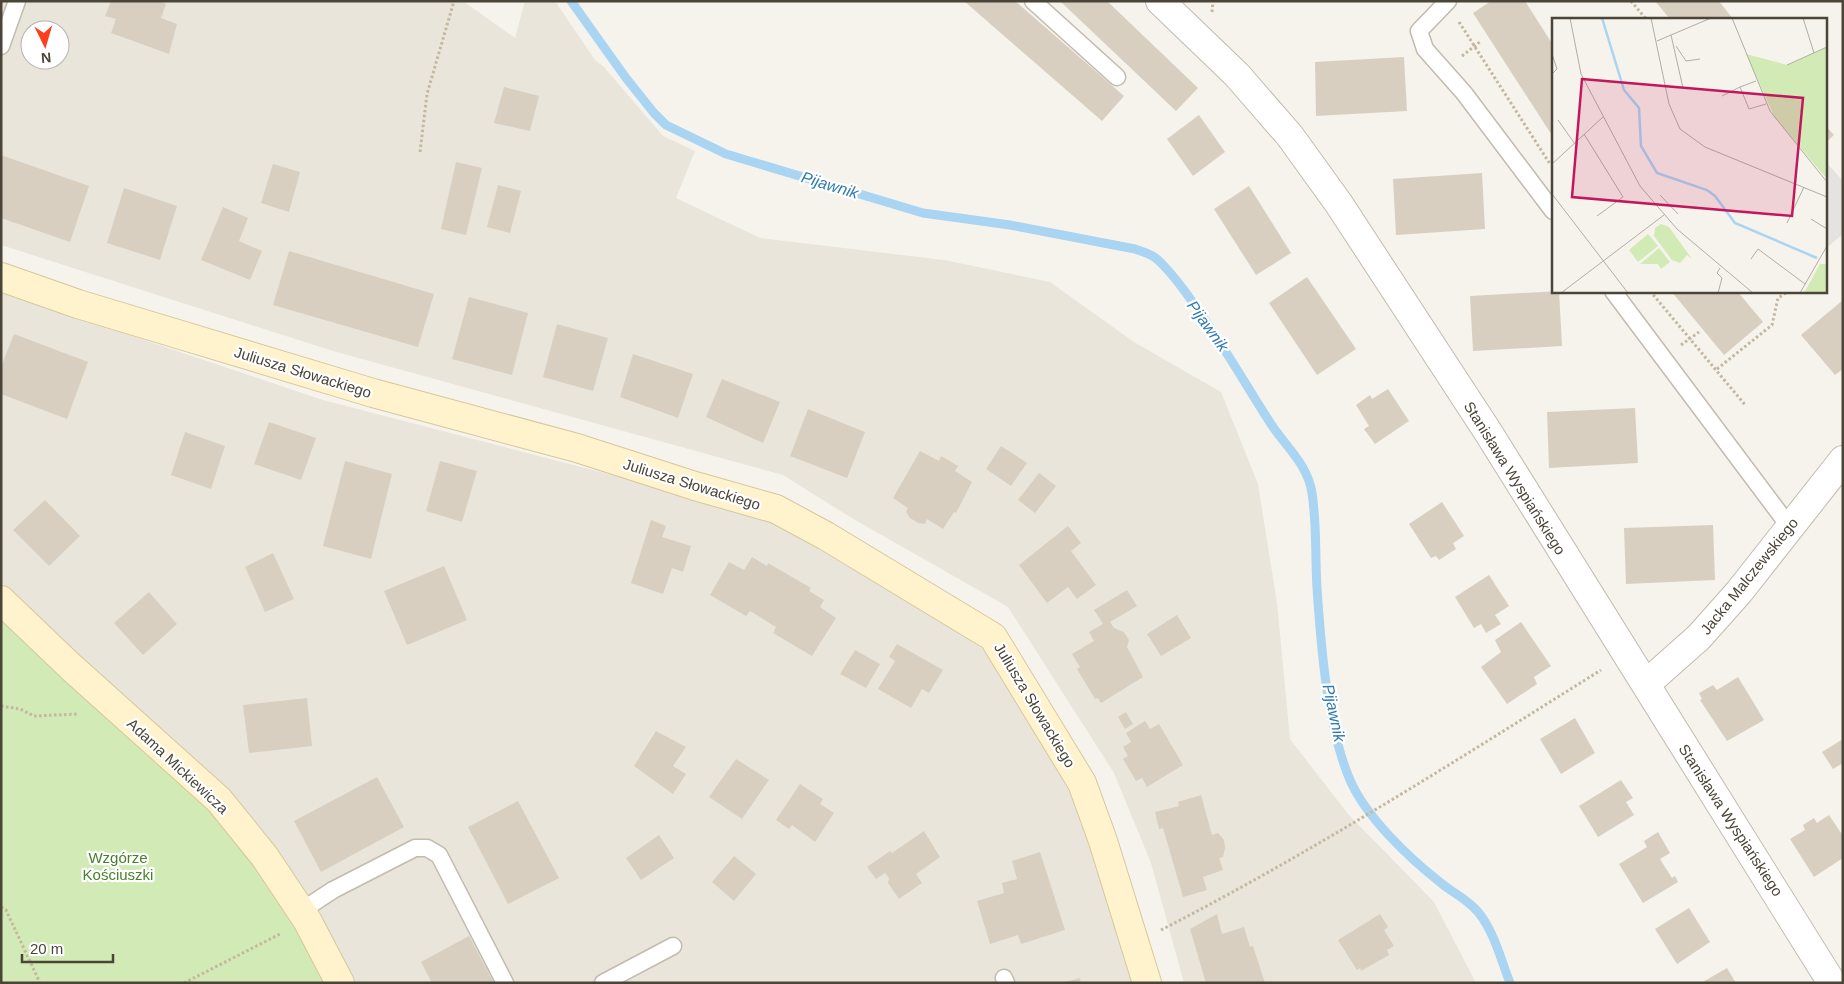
<svg xmlns="http://www.w3.org/2000/svg" width="1844" height="984" font-family="Arial,sans-serif">
	<style>
		.residential { fill: #eae5da; fill-rule: evenodd }
		.green { fill: #d2eab5 }
		.parking { fill: #e5e3e0 }
		.lines { fill: none; stroke-linecap: round; stroke-linejoin: round }
		.stream { stroke: #a9d4f2; stroke-width: 9 }
		.building { fill: #d8cfc1 }
		.lane-casing { stroke: #c2bbae; stroke-width: 19 }
		.street-casing { stroke: #c2bbae; stroke-width: 30 }
		.secondary-casing { stroke: #d6c79b; stroke-width: 30 }
		.path { stroke: #c4b79f; stroke-width: 3; stroke-dasharray: 2.5 2.5; stroke-linecap: butt }
		.lane { stroke: #fff; stroke-width: 16 }
		.street { stroke: #fff; stroke-width: 28 }
		.secondary { stroke: #fff3cd; stroke-width: 28 }
		.labels { text-anchor: middle; dominant-baseline: central; stroke-width: 4.5; stroke-linejoin: round; paint-order: stroke }
		.street-label { font-size: 15px; fill: #4b4439; stroke: #fff }
		.park-label { font-size: 15px; fill: #4a7f2a; stroke: #fff }
		.water-label { font-size: 16px; font-style: italic; fill: #2e7ab2; stroke: #fff }
		.inset-river { fill: none; stroke: #a9d4f2; stroke-width: 2.5 }
		.inset-road { fill: none; stroke: #b2ada4; stroke-width: 1 }
		.view { fill: #c2185b; fill-opacity: 0.15; stroke: #c2185b; stroke-width: 2.5 }
		.inset-edge { fill: none; stroke: #4b4439; stroke-width: 2.5 }
	</style>
	<rect width="100%" height="100%" fill="#f6f3ec"/>
	<g class="residential">
		<path d="M1 1H463L515 38 525 1H555L595 60 604 67 663 136 695 151 676 198 760 238 944 260 1050 282 1134 342 1221 392 1258 484 1277 603 1290 739 1348 814 1434 902 1476 983H1184L1151 863 1114 773 1008 607 850 517 783 475 333 351 1 245ZM30 30H60V60H30Z"/>
		<path d="M1 292 323 400 674 491 771 521 975 642 998 664 1069 784 1137 983H350L81 659 1 582Z"/>
	</g>
	<path class="green" d="M1 600 219 800 340 983H1Z"/>
	<path class="parking" d="M1825 161 1843 181V234L1825 249Z"/>
	<g class="lines">
		<path class="stream" d="M571 1 626 78 654 113 666 125 726 154 923 213 1010 225 1135 249C1143 252 1152 254 1158 260 1173 274 1185 291 1196 307 1223 345 1246 385 1271 424 1286 447 1308 465 1312 493 1317 525 1315 557 1317 588 1321 647 1327 726 1350 780 1366 817 1409 858 1441 883 1453 893 1467 899 1478 912 1494 931 1501 960 1510 983"/>
	</g>
	<g class="building">
		<path d="M111 1H159L166 4 161 18 177 24 169 54 111 33 116 19 105 16Z"/>
		<path d="M964 1H1015L1124 96 1102 121Z"/>
		<path d="M1060 1H1107L1198 88 1176 111Z"/>
		<path d="M1491 1H1525L1553 45V137L1473 13Z"/>
		<path d="M1655 1H1719L1733 19H1670Z"/>
		<path d="M1404 57 1407 111 1316 116 1315 62Z"/>
		<path d="M504 87 539 96 530 131 494 123Z"/>
		<path d="M1199 115 1225 152 1193 176 1167 139Z"/>
		<path d="M1825 125 1834 135 1825 143Z"/>
		<path d="M1 155 89 186 70 242 1 218Z"/>
		<path d="M456 162 482 168 466 235 441 229Z"/>
		<path d="M273 164 300 172 289 212 261 203Z"/>
		<path d="M1482 173 1485 229 1396 235 1393 179Z"/>
		<path d="M498 185 521 191 510 233 487 227Z"/>
		<path d="M1249 186 1291 253 1256 275 1214 209Z"/>
		<path d="M124 188 177 206 160 260 107 243Z"/>
		<path d="M223 207 248 218 239 241 262 251 250 280 201 260Z"/>
		<path d="M289 251 434 294 418 347 273 305Z"/>
		<path d="M1307 277 1356 349 1317 375 1269 303Z"/>
		<path d="M1559 291 1562 346 1473 351 1470 296Z"/>
		<path d="M1671 291H1737L1763 322 1724 355Z"/>
		<path d="M469 297 528 313 512 375 452 359Z"/>
		<path d="M1843 300V369L1835 375 1801 335Z"/>
		<path d="M557 324 608 338 593 391 543 377Z"/>
		<path d="M14 334 88 362 67 419 1 394V367Z"/>
		<path d="M633 354 693 374 678 418 620 397Z"/>
		<path d="M722 379 780 402 763 443 706 417Z"/>
		<path d="M1388 389 1409 421 1375 444 1364 429 1369 426 1356 405 1370 395 1372 399Z"/>
		<path d="M1635 408 1638 463 1549 468 1547 412Z"/>
		<path d="M808 409 865 432 847 478 790 456Z"/>
		<path d="M269 422 316 438 301 480 254 464Z"/>
		<path d="M185 432 225 446 211 489 171 475Z"/>
		<path d="M1001 446 1027 463 1011 486 986 469Z"/>
		<path d="M920 451 939 461 941 456 958 466 955 471 972 482 956 513 954 512 943 529 927 519 925 524 918 523 910 518 906 512 908 508 893 498Z"/>
		<path d="M345 461 392 474 371 559 323 546Z"/>
		<path d="M440 461 477 471 462 522 426 511Z"/>
		<path d="M1039 473 1056 486 1035 513 1018 500Z"/>
		<path d="M45 500 80 536 49 566 13 530Z"/>
		<path d="M1442 502 1464 536 1453 543 1456 549 1439 560 1436 556 1431 558 1409 524Z"/>
		<path d="M651 520 666 526 662 537 691 546 683 572 672 568 663 594 631 583Z"/>
		<path d="M1713 525 1715 580 1626 584 1624 528Z"/>
		<path d="M1068 526 1081 543 1071 551 1096 585 1077 599 1068 587 1047 603 1019 565Z"/>
		<path d="M273 553 294 599 265 612 245 567Z"/>
		<path d="M752 557 767 566 768 563 811 588 809 591 824 600 820 607 836 618 812 656 773 633 776 627 750 611 746 616 710 595 729 562 744 570Z"/>
		<path d="M444 566 467 620 407 645 384 591Z"/>
		<path d="M1489 575 1509 606 1495 615 1501 624 1486 633 1481 624 1474 628 1455 597Z"/>
		<path d="M1127 590 1137 606 1110 622 1114 628 1124 632 1129 640 1127 647 1143 677 1101 703 1098 698 1095 699 1077 669 1080 667 1072 654 1094 641 1089 632 1103 624 1094 610Z"/>
		<path d="M149 592 177 624 143 655 114 623Z"/>
		<path d="M1177 615 1191 638 1161 656 1147 634Z"/>
		<path d="M1521 622 1551 666 1534 677 1537 684 1507 704 1481 667 1501 652 1495 640Z"/>
		<path d="M897 644 943 670 929 693 922 689 911 708 878 689 895 661 889 657Z"/>
		<path d="M855 650 880 664 866 688 840 674Z"/>
		<path d="M1738 677 1764 720 1727 741 1700 700 1702 699 1699 693 1713 685 1717 690Z"/>
		<path d="M307 698 312 746 249 753 243 705Z"/>
		<path d="M1126 712 1133 724 1125 729 1118 717Z"/>
		<path d="M1575 718 1595 753 1561 774 1540 739Z"/>
		<path d="M1145 721 1150 729 1159 724 1183 765 1147 787 1142 778 1136 781 1123 759 1128 756 1123 747 1131 742 1126 733Z"/>
		<path d="M656 731 686 747 673 766 686 774 673 794 634 766Z"/>
		<path d="M1843 739V763L1833 769 1822 752Z"/>
		<path d="M736 759 769 780 742 819 709 797Z"/>
		<path d="M377 777 404 827 321 872 294 821Z"/>
		<path d="M1621 780 1633 798 1626 802 1634 815 1598 837 1579 806Z"/>
		<path d="M800 784 823 799 820 804 834 813 815 842 792 825 789 829 776 820Z"/>
		<path d="M1201 795 1212 835 1218 833 1224 840 1225 848 1223 857 1219 858 1223 870 1203 877 1207 890 1183 897 1163 828 1159 829 1155 812 1179 806 1178 802Z"/>
		<path d="M518 801 559 878 508 904 468 827Z"/>
		<path d="M1829 815 1843 836V858L1814 877 1790 839 1805 830 1803 825 1814 818 1817 823Z"/>
		<path d="M924 831 940 857 916 874 922 883 899 899 888 883 889 878 885 873 876 879 867 867 890 851 892 853Z"/>
		<path d="M1658 832 1670 853 1660 859 1672 878 1675 876 1678 882 1643 903 1619 864 1647 847 1644 841Z"/>
		<path d="M659 835 674 858 641 880 626 858Z"/>
		<path d="M1040 852 1065 930 1021 944 1018 935 990 944 977 901 1004 893 1002 883 1017 879 1012 861Z"/>
		<path d="M734 856 756 874 734 901 712 882Z"/>
		<path d="M1689 908 1710 942 1677 964 1655 929Z"/>
		<path d="M1217 914 1222 934 1244 927 1250 947 1253 946 1265 983H1206L1190 929Z"/>
		<path d="M1380 914 1388 927 1384 930 1394 946 1387 950 1389 955 1361 971 1360 968 1357 970 1338 940Z"/>
		<path d="M469 936 494 983H432L421 962Z"/>
		<path d="M1727 968 1736 983H1701Z"/>
		<path d="M1080 978 1081 983H1065V982Z"/>
	</g>
	<g class="lines">
		<defs>
			<g id="lane">
				<path d="M1033 1 1117 77"/>
				<path d="M1448 1 1419 31 1425 49 1464 93 1553 211"/>
				<path d="M1 46 17 1"/>
				<path d="M1613 291 1789 526"/>
				<path d="M301 911 333 890 415 848H427L439 855 505 983"/>
				<path d="M1004 978 1006 983"/>
				<path d="M603 983 673 946"/>
			</g>
			<g id="street">
				<path d="M1160 1 1237 75 1290 136 1339 204 1488 432 1832 983"/>
				<path d="M1646 684 1699 637 1739 592 1843 460"/>
			</g>
			<g id="secondary">
				<path d="M1 277 78 304 373 393 577 448 695 486 776 509 826 536 993 637 1082 783 1103 841 1147 983"/>
				<path d="M1 600 71 667 219 800 265 857 307 920 340 983"/>
			</g>
		</defs>
		<use href="#lane" class="lane-casing"/>
		<use href="#street" class="street-casing"/>
		<use href="#secondary" class="secondary-casing"/>
		<g class="path">
			<path d="M1631 1 1646 19"/>
			<path d="M1212 12 1213 1"/>
			<path d="M1459 22 1550 164"/>
			<path d="M1462 56 1481 41"/>
			<path d="M420 152 427 94 454 1"/>
			<path d="M1650 291 1746 406"/>
			<path d="M1681 345 1699 332"/>
			<path d="M1717 369 1772 325 1778 298 1789 291"/>
			<path d="M1 706 20 709 34 716 79 714"/>
			<path d="M1 907 6 910 40 983"/>
			<path d="M1161 930C1313 852 1457 760 1601 670"/>
			<path d="M184 983 282 933"/>
		</g>
		<use href="#lane" class="lane"/>
		<use href="#street" class="street"/>
		<use href="#secondary" class="secondary"/>
	</g>
	<g class="labels">
		<g class="street-label">
			<text transform="translate(303 372) rotate(17)">Juliusza Słowackiego</text>
			<text transform="translate(1515 478) rotate(58)">Stanisława Wyspiańskiego</text>
			<text transform="translate(692 484) rotate(17)">Juliusza Słowackiego</text>
			<text transform="translate(1749 576) rotate(-51)">Jacka Malczewskiego</text>
			<text transform="translate(1035 705) rotate(59)">Juliusza Słowackiego</text>
			<text transform="translate(178 766) rotate(43)">Adama Mickiewicza</text>
			<text transform="translate(1731 820) rotate(57)">Stanisława Wyspiańskiego</text>
		</g>
		<g class="park-label">
			<text x="118" y="857">Wzgórze<tspan x="118" dy="17">Kościuszki</tspan></text>
		</g>
		<g class="water-label">
			<text transform="translate(830 185) rotate(17)">Pijawnik</text>
			<text transform="translate(1208 326) rotate(54)">Pijawnik</text>
			<text transform="translate(1334 713) rotate(78)">Pijawnik</text>
		</g>
	</g>
	<g transform="translate(1552 18)">
		<rect width="275" height="275" fill="#f6f3ec"/>
		<path d="M275 29V161L223 100 194 36 235 47ZM109 206 117 209 140 241 135 237 128 245 120 242 102 218 103 210ZM96 216 106 228 86 244 77 232ZM107 230 118 244 109 251 106 246H88ZM268 246H275V275H252Z" fill="#d2eab5"/>
		<path class="inset-river" d="M50 0 72 72 87 90 89 128 105 155 155 172 163 178 183 205 265 240"/>
		<path class="inset-road" d="M18 0 29 56 88 168 125 211 201 275M99 0 117 86 128 111 153 129 275 179M180 0 218 93 275 164M251 0 262 35M119 17 131 70M105 23 159 0M124 28 134 43 148 41M0 36 5 51 0 56M235 47 275 29M204 63 188 69 197 91 214 86M170 78 188 69M6 102 23 126M32 116 71 179 45 198M0 146 51 99M0 176 76 275M108 177 126 196M259 201 275 211M235 205 252 169M199 241 206 231 253 266M9 275 112 197M166 275 170 260 165 255 168 250M248 275 275 228"/>
		<path class="view" d="M30 61 251 80 240 198 20 179Z"/>
		<rect width="275" height="275" class="inset-edge"/>
	</g>
	<rect width="1844" height="984" fill="none" stroke="#4b4439" stroke-width="5"/>
	<g transform="translate(45 45) rotate(175)"><circle r="24" fill="#ffffff" stroke="#b7b4b0"/>
	<path d="M0-4L9 19L0 12L-9 19Z" fill="#fc3f1d"/>
	<text y="-8" font-size="14" font-weight="bold" text-anchor="middle" fill="#4b4439">N</text>
	</g>
	<path d="M22 954v8h91v-8" fill="none" stroke="#4b4439" stroke-width="2.5"/>
	<text x="30" y="954" font-size="15" fill="#4b4439" stroke="#ffffff" stroke-width="4" paint-order="stroke">20 m</text>
</svg>
